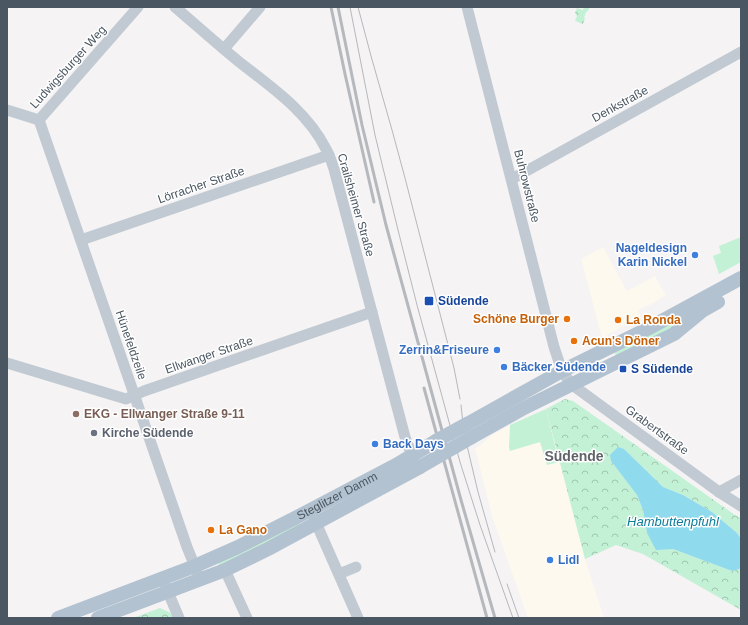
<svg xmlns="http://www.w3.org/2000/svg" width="748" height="625" font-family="Arial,sans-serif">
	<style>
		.commercial { fill: #fdf9ef }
		.green { fill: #c3f1d5 }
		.forest { fill: url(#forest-crowns) }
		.water { fill: #90daee }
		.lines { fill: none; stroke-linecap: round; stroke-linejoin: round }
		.minor { stroke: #c1cad2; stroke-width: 11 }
		.major { stroke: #b3c2d1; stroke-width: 14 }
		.tram { stroke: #b5b8bd; stroke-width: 1 }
		.rail { stroke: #b5b8bd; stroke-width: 3 }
		.major-bridge { stroke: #b3c2d1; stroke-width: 14 }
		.shop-dot { fill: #3f7fe0; stroke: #fff; stroke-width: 1.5 }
		.transit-dot { fill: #1a4fb4; stroke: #fff; stroke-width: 1.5 }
		.food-dot { fill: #e8710a; stroke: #fff; stroke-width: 1.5 }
		.education-dot { fill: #8d6e63; stroke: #fff; stroke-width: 1.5 }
		.worship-dot { fill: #6b7280; stroke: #fff; stroke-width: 1.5 }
		.labels { text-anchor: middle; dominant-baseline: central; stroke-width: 3; stroke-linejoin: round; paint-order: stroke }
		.street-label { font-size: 12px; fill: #4a5661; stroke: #fff }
		.shop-label { font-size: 12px; font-weight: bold; fill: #366cbe; stroke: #fff; text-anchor: start }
		.transit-label { font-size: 12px; font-weight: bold; fill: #164399; stroke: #fff; text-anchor: start }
		.food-label { font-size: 12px; font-weight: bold; fill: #c56008; stroke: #fff; text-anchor: start }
		.education-label { font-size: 12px; font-weight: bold; fill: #785e54; stroke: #fff; text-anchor: start }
		.worship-label { font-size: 12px; font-weight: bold; fill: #5b616d; stroke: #fff; text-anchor: start }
		.water-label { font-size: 13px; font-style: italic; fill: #0c7c9b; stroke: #fff }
		.quarter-label { font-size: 14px; font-weight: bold; fill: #5f6368; stroke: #fff }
	</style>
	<defs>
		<pattern id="forest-crowns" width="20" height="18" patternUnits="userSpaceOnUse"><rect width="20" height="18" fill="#c3f1d5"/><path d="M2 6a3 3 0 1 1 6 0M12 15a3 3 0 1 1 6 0" fill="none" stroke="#a0c6b0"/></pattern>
	</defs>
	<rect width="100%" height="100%" fill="#f5f3f3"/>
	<g class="commercial">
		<path d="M603 247 627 291 655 276 666 295 650 305H649L638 310 641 316 602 338 581 259Z"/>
		<path d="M546 409 585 559 604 618H528L492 516 475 448 481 445 492 435 510 425Z"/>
	</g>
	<g class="green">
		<path d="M741 237V262L719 274 713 256 721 253 719 246Z"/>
		<path d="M692 313 675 326 616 355 614 352Z"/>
		<path d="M546 409 559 462 547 465 540 442 510 451 509 448 510 425Z"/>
		<path d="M298 522 301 527 220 567 217 561Z"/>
	</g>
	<g class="forest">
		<path d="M584 7H590L587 12H586L584 18H585L583 24 575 21 577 16 575 13 577 8 583 10Z"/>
		<path d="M565 399 573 401 735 515 741 518V539L737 533 712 512 683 495 663 487 624 449 611 461 637 495 643 510 647 533 673 549 732 571 739 569 741 567V610L643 554 616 545 585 559 546 409Z"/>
		<path d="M160 608 173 614 174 618H133Z"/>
	</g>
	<path class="water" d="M618 447 624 449 663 487 683 495 712 512 737 533 741 539V567L739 569 732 571 673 549 656 550 647 533 643 510 637 495 611 461 610 455Z"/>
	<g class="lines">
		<g class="minor">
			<path d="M175 7C196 25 217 44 238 61 271 87 307 111 326 149 330 156 332 163 334 169L405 437 414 461"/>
			<path d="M467 7 554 347 562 371 571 384 582 392 719 492 741 506"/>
			<path d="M224 49 260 7"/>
			<path d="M7 110 39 120"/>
			<path d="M39 120 187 547 200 579"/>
			<path d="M39 120 138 7"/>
			<path d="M512 179 741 52"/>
			<path d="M81 240 329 155"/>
			<path d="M7 363 126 399 144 391 372 312"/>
			<path d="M719 492 741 480"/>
			<path d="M313 516 358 618"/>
			<path d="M225 570 247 618"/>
			<path d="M339 574 356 567"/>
			<path d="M165 585 179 618"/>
		</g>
		<g class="major">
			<path d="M467 424 562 371 649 328 741 278"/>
			<path d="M472 437 524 408 674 334 702 311 718 302"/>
			<path id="s1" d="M58 618 195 566 238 547 299 516 396 465 436 441"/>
			<path d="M98 618 225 570 268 549 420 467"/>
		</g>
		<g class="tram">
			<path d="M350 7 375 135 398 230 417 305 460 462 480 525 513 618"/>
			<path d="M358 7 371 56 392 130 405 178 454 368 460 399"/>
			<path d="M461 405 464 433 478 492 495 552"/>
			<path d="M507 584 519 618"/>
		</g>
		<g class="rail">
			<path d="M331 7 345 74 374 202"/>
			<path d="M338 7 362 125 386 225 461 500 495 618"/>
			<path d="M424 388 487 618"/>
		</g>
		<g class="major-bridge">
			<path d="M436 441 467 424"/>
			<path d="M420 467 472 437"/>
		</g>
	</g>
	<g class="shop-dot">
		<circle cx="695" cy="255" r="4"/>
		<circle cx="497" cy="350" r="4"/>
		<circle cx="504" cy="367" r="4"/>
		<circle cx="375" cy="444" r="4"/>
		<circle cx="550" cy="560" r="4"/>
	</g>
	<g class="transit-dot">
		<rect x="424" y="296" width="10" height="10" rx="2"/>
		<rect x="619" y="365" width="8" height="8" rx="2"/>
	</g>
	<g class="food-dot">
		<circle cx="567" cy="319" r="4"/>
		<circle cx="618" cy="320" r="4"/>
		<circle cx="574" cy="341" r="4"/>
		<circle cx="211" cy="530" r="4"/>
	</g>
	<circle class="education-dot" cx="76" cy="414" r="4"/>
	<circle class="worship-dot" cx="94" cy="433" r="4"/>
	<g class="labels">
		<g class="street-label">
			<text transform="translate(68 67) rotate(-48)">Ludwigsburger Weg</text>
			<text transform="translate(620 104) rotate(-29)">Denkstraße</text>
			<text transform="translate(201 185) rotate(-19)">Lörracher Straße</text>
			<text transform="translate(527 186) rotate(76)">Buhrowstraße</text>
			<text transform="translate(356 205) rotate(74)">Crailsheimer Straße</text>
			<text transform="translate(131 345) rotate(71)">Hünefeldzeile</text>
			<text transform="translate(209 355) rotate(-19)">Ellwanger Straße</text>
			<text transform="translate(657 430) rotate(36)">Grabertstraße</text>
			<text stroke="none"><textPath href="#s1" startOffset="305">Steglitzer Damm</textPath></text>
		</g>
		<g class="shop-label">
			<text x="687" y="248" text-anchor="end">Nageldesign<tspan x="687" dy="14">Karin Nickel</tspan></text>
			<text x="489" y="350" text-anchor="end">Zerrin&amp;Friseure</text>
			<text x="512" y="367">Bäcker Südende</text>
			<text x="383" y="444">Back Days</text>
			<text x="558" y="560">Lidl</text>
		</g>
		<g class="transit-label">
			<text x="438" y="301">Südende</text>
			<text x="631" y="369">S Südende</text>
		</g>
		<g class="food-label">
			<text x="559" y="319" text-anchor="end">Schöne Burger</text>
			<text x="626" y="320">La Ronda</text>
			<text x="582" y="341">Acun's Döner</text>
			<text x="219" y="530">La Gano</text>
		</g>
		<g class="education-label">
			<text x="84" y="414">EKG - Ellwanger Straße 9-11</text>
		</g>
		<g class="worship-label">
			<text x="102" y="433">Kirche Südende</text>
		</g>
		<g class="water-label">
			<text x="673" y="521">Hambuttenpfuhl</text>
		</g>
		<g class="quarter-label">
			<text x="574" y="456">Südende</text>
		</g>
	</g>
	<rect width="748" height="625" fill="none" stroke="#4a5661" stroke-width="16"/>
</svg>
